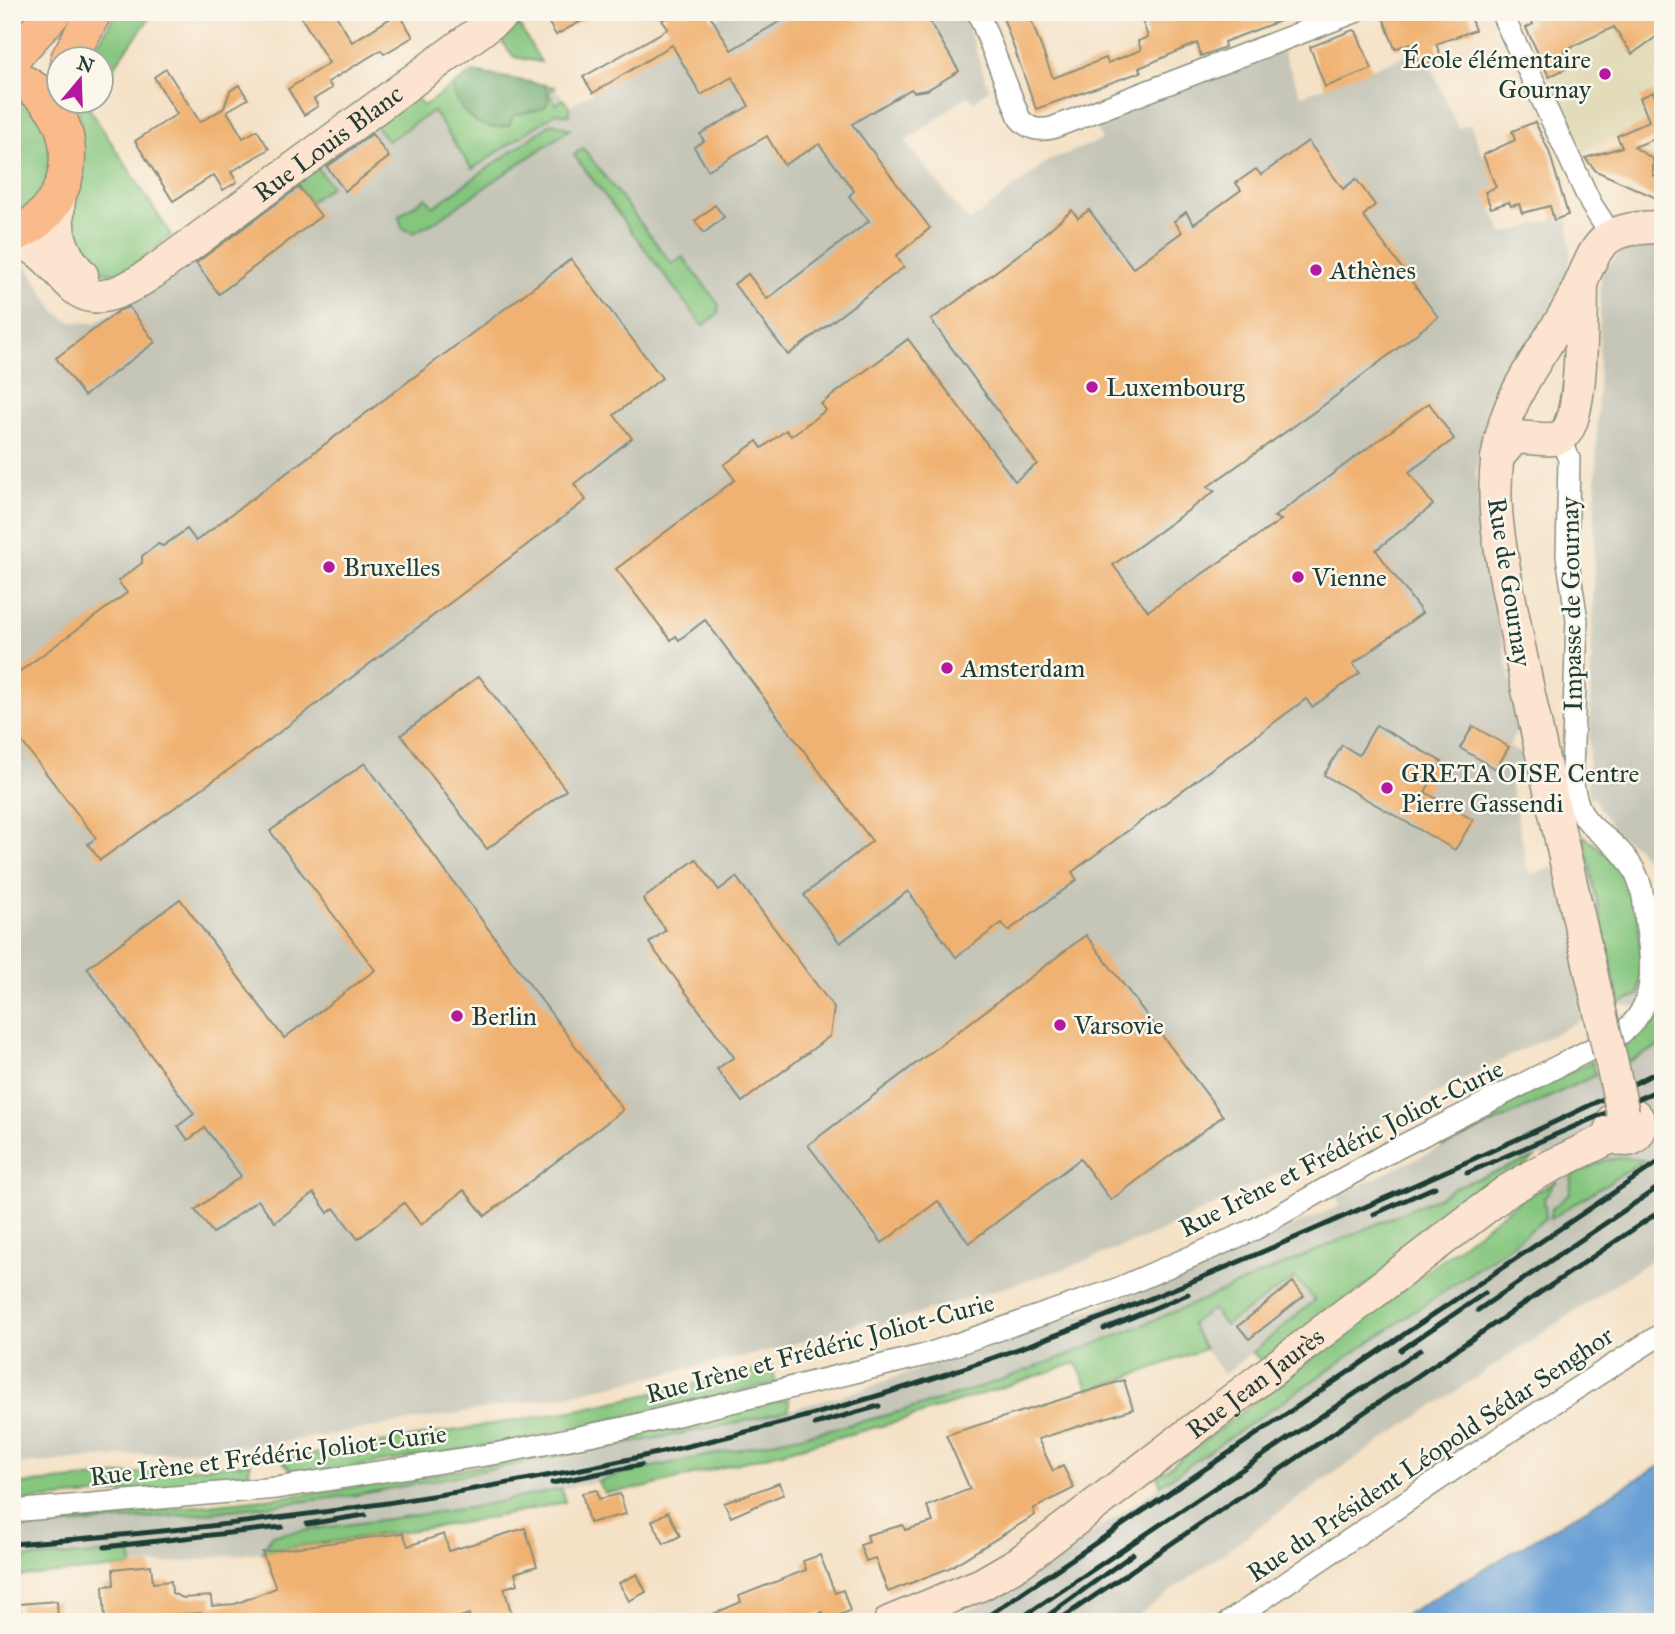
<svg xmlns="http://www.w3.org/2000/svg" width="1675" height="1634" font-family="'IM FELL Great Primer',serif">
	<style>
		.built { fill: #e2dcba }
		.industrial { fill: #c5c5b8 }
		.green { fill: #85c67e; stroke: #528259; stroke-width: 2 }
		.forest { fill: #6cab6d; stroke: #467450; stroke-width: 2 }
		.water { fill: #679fd5; stroke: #436e84; stroke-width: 2 }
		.building { fill: #f0b272 }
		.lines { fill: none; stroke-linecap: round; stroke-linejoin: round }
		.street-casing { stroke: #8a8f7d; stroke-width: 24 }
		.secondary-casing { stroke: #8a8f7d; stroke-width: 35 }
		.primary-casing { stroke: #8a8f7d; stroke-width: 38 }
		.street { stroke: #fff; stroke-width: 21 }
		.secondary { stroke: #fde4d1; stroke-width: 32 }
		.primary { stroke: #fabb8c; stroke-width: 35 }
		.rail { stroke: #1f3d34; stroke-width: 5 }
		.secondary-bridge-casing { stroke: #8a8f7d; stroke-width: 35; stroke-linecap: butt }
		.secondary-bridge { stroke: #fde4d1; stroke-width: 32 }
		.poi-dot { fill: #b5179e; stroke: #fbf7ec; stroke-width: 2.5 }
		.labels { text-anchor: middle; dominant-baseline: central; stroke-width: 5; stroke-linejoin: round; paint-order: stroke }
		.poi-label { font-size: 26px; fill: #1f3d34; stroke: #fbf7ec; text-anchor: start }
		.street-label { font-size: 26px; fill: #1f3d34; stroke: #fbf7ec }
	</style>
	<rect width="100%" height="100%" fill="#fbf7ec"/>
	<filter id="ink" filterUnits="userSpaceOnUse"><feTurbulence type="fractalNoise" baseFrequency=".0143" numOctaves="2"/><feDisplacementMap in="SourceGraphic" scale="14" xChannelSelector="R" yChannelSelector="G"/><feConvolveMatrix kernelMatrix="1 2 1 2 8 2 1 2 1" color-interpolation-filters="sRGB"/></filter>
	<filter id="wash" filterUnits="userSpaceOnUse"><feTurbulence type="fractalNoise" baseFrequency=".00686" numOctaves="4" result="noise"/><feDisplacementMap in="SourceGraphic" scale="28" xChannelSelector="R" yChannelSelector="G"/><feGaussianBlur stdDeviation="1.57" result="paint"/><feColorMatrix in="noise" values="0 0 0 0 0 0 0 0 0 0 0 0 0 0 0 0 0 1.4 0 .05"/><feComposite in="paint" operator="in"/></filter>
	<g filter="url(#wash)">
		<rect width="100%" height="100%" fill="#f4e1c6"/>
		<path class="built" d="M1531 12H1663V148L1649 121 1584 152 1521 16Z"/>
		<g class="industrial">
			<path d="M729 12H963L989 89 974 102 968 96 905 142 969 222 1050 160 1102 140 1095 122 1282 50 1301 96 1415 52 1419 68 1430 64 1458 128 1470 124 1474 134 1496 187 1485 192 1503 234 1568 215 1571 253 1568 274 1489 418 1480 446 1476 477 1481 528 1519 724 1509 747 1525 756 1510 782 1529 874 1617 851 1643 894 1660 887 1649 864 1638 848 1617 834 1593 798 1588 797 1601 272 1632 242H1663V1010L1613 1004 1163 1231 1061 1270 874 1327 867 1320 781 1348 564 1396 278 1443 12 1465V267L23 259 54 310 64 318 73 322 95 323 129 303 365 125 423 106 473 72 555 87 569 106Z"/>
			<path d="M1663 1036V1252L1322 1481 1129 1622H938L1000 1597 1055 1560 1507 1241 1506 1238 1557 1185 1542 1155 1450 1189 1224 1375 1205 1349 1090 1391 1076 1363 900 1421 640 1489 604 1493 598 1482 562 1489 565 1502 403 1533 181 1562 12 1577V1529L197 1514 356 1495 573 1457 755 1418 845 1395 1101 1307 1340 1206 1336 1196 1602 1073Z"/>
		</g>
		<g class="green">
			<path d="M116 12H154L102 83V60L89 59Z"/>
			<path d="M509 25 520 27 541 62 514 57 501 40 502 31Z"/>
			<path d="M473 72 555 87 548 93 556 104 563 99 569 106V115L556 113 472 169 433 111 388 141 371 120 412 92 423 106Z"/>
			<path d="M12 93 21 97 51 132 49 185 12 221Z"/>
			<path d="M78 102H92L89 108 171 235 124 274 100 272 78 257 65 213 82 138Z"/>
			<path d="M552 123 570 129 433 223 413 233 402 228 399 216 426 197 433 207Z"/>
			<path d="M583 148 672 264 683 257 719 305 718 314 703 326 574 155Z"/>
			<path d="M314 164 331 186 310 202 293 179Z"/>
			<path d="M1583 835C1597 847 1617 860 1626 877 1641 905 1642 963 1639 995L1619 1003Z"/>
			<path d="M1659 931 1663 946V1044L1628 1062 1623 1050 1660 993Z"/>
			<path d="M1592 1061 1596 1075 1443 1147 1437 1140Z"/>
			<path d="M1536 1157 1263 1363 1252 1353 1315 1300 1295 1278 1225 1325 1212 1309 1191 1324 1205 1349 1090 1391 1076 1363 900 1421 643 1488 604 1493 598 1482 620 1474C740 1448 864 1427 980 1387 1136 1333 1287 1262 1439 1197L1455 1187Z"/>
			<path d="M1627 1157 1644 1160 1550 1219 1551 1210 1570 1193 1572 1175 1606 1160Z"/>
			<path d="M1557 1181 1544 1198 1546 1218 1506 1249 1160 1485 1158 1476 1524 1197Z"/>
			<path d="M772 1367 776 1383 520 1440 308 1474 291 1470 283 1462 286 1459 577 1410Z"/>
			<path d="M789 1399V1410L737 1423 356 1495 197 1514 12 1529V1521C143 1512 274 1501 403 1480 533 1458 661 1427 789 1399Z"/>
			<path d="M251 1463 248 1474 234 1483 12 1502V1485Z"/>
			<path d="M562 1489 565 1502 475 1521 262 1552 272 1535 468 1508Z"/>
			<path d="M131 1552 132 1567 12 1577V1559Z"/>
		</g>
		<path class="forest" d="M473 72 545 85C557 114 535 109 514 115L509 125C483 135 456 112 453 86Z"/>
		<path class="water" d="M1663 1464V1622H1393Z"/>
		<g id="blocks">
			<g class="building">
				<path d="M298 12H334L352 42 399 13 413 37 384 54 381 50 328 82 332 88 314 99 318 106 304 115 288 89 329 63Z"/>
				<path d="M542 12H598L556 35Z"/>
				<path d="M663 12H708L731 50 796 12H924L959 71 927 90 914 92 911 89 852 124 930 228 896 256 904 267 788 355 734 284 748 274 767 299 869 221 849 196 854 191 819 144 784 165 767 136 708 170 694 147 704 141 700 134 749 106 732 77 701 95 672 45 593 93 583 77 668 29 662 20 666 18Z"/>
				<path d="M1001 12H1028L1053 78 1106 58 1108 63 1141 50 1138 41 1148 37 1139 12 1298 14 1224 42 1225 47 1201 56 1197 43 1139 68 1141 72 1036 109Z"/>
				<path d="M1381 12H1468L1475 30 1436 44 1442 59 1419 68 1410 43 1395 49Z"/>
				<path d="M1528 12H1663V32L1632 54 1614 27 1564 50 1571 66 1549 77 1526 28 1533 24Z"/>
				<path d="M1353 30 1356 31 1372 69 1325 87 1310 47Z"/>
				<path d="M166 69 200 122 224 108 230 91 239 85 248 99 227 111 243 138 257 130 269 149 231 172 237 182 223 190 214 175 173 201 135 141 177 114 154 77Z"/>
				<path d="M1653 92 1663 115V151L1657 138 1634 147 1653 159V175L1663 182V201L1596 171 1585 158 1622 147 1617 136 1649 121 1640 98Z"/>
				<path d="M1535 122 1549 151 1568 215 1554 220 1550 206 1522 213 1519 204 1511 206 1509 202 1491 208 1485 192 1496 187 1483 155 1515 140 1512 131Z"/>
				<path d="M372 134 389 157 345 191 327 167Z"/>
				<path d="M1308 141 1343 189 1356 179 1375 205 1363 216 1438 317 1324 405 1207 487 1215 491 1113 565 1148 611 1281 520 1274 517 1429 403 1454 439 1409 472 1433 505 1376 550 1422 613 1353 664 1360 673 1312 707 1306 699 1072 872 1077 880 1008 931 1002 923 956 957 908 891 840 943 804 895 872 841 705 620 679 640 676 636 671 640 616 569 735 480 724 465 757 441 762 448 786 430 791 436 826 410 821 404 908 339 1015 481 1037 464 931 320 1030 246 1072 210 1078 218 1089 210 1133 268 1182 232 1174 221 1186 212 1194 224 1241 190 1236 183 1256 169 1261 175Z"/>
				<path d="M299 187 321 216 219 294 196 263Z"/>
				<path d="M715 205 724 217 704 233 695 221Z"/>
				<path d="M571 259 662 378 614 415 632 438 574 484 586 500 248 756 100 860 88 844 96 838 12 729V677L127 593 118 581 142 563V556L158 544 163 546 187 529 196 541Z"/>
				<path d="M129 307 155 342 84 396 56 358 120 310Z"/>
				<path d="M479 676 566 790 487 849 401 735Z"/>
				<path d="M1376 725 1442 762 1425 792 1473 820 1455 850 1324 775 1342 745 1359 755Z"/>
				<path d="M1473 726 1509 747 1496 769 1460 748Z"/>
				<path d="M365 763 623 1110 485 1216 464 1190 421 1225 404 1203 358 1239 334 1208 328 1213 314 1193 275 1222 258 1200 213 1233 195 1210 241 1176 205 1128 188 1140 178 1126 194 1114 87 968 180 899 284 1038 375 970 270 831Z"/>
				<path d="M696 859 719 890 736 877 834 1008 830 1036 742 1102 717 1069 734 1057 649 943 666 930 643 899Z"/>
				<path d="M1086 935 1223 1116 1111 1200 1080 1159 969 1243 938 1201 882 1243 808 1145Z"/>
				<path d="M1293 1282 1304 1296 1249 1339 1238 1326Z"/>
				<path d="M1124 1380 1133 1409 1038 1439 1053 1471 1063 1466 1074 1488 1033 1509 1035 1515 949 1568 888 1592 875 1558 866 1561 860 1545 869 1542 867 1535 903 1525 905 1530 933 1522 927 1506 970 1489 946 1435Z"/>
				<path d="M779 1483 784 1494 731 1517 724 1503Z"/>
				<path d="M597 1490 599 1499 620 1494 626 1514 589 1523 582 1493Z"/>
				<path d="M668 1512 680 1536 664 1544 652 1521Z"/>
				<path d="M525 1528 537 1566 515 1573 518 1584 504 1588 514 1622H471L469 1614 446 1622H247L246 1619 202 1622 201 1613 105 1619 103 1586 114 1585 113 1569 151 1565 153 1583 171 1581 172 1593 183 1598 211 1596 212 1606 235 1604 276 1588 262 1552 403 1533 408 1546 444 1534 449 1551Z"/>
				<path d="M820 1555 835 1593 843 1590 850 1611 826 1620 823 1612 791 1622 786 1616 771 1622H695L741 1602 739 1596 806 1570 803 1561Z"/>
				<path d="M637 1574 646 1592 629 1601 619 1583Z"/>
				<path d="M57 1601 58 1622H21L19 1604Z"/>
			</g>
		</g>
	</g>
	<g filter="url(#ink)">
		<use href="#blocks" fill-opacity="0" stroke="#8a8f7d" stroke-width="2"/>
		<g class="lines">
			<defs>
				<g id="street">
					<path d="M978 12 1020 119C1029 129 1038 131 1052 128L1355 12"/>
					<path d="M1501 12 1591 204 1611 235"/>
					<path d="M12 1511 276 1488 499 1453 624 1428 925 1355 1117 1289 1255 1229 1386 1154 1619 1035C1659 1007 1652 964 1646 922 1644 904 1643 886 1634 870 1609 826 1577 838 1572 774L1577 620 1567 556 1569 459 1560 437"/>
					<path d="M1229 1622 1507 1433 1663 1333"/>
				</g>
				<g id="secondary">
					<path d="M60 194C54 227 59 251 82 275"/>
					<path id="s1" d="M12 238C79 260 61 334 152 273L506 12"/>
					<path d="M1497 458 1514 438C1529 435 1549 444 1562 436 1584 421 1581 315 1582 287"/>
					<path d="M1562 844C1546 772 1529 699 1515 626 1502 558 1484 491 1505 423 1518 381 1548 344 1569 307 1599 251 1589 227 1663 227"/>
					<circle cx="1626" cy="1126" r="14"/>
					<path id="s2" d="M890 1622 982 1584 1020 1562 1507 1191 1539 1172 1615 1135"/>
				</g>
				<g id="primary">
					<path d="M12 58 54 12"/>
					<path d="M68 60 94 12"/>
					<path d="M12 78C87 104 85 208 12 235"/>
				</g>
			</defs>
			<use href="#street" class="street-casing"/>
			<use href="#secondary" class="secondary-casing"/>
			<use href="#primary" class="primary-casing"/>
			<use href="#street" class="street"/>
			<use href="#secondary" class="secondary"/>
			<use href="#primary" class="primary"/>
			<g class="rail">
				<path d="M1467 1173 1663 1088"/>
				<path d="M1374 1214 1435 1187"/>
				<path d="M1478 1310 1663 1184"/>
				<path d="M1104 1329 1188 1294"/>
				<path d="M1401 1350 1485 1293"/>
				<path d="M815 1424 879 1406"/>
				<path d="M552 1483 641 1465"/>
				<path d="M307 1524 365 1515"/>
				<path d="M12 1544C300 1523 600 1479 877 1396 1038 1347 1193 1283 1347 1215 1453 1168 1560 1122 1663 1069"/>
				<path d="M105 1547 282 1527"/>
				<path d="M979 1622 1663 1159"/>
				<path d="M1015 1622 1420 1350"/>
				<path d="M1039 1622 1133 1554"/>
				<path d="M1056 1622 1663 1209"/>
			</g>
			<defs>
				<path id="secondary-bridge" d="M1562 844 1623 1113"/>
			</defs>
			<use href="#secondary-bridge" class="secondary-bridge-casing"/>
			<use href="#secondary-bridge" class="secondary-bridge"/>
		</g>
	</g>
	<g class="poi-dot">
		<circle cx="1605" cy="74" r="7"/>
		<circle cx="1316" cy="270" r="7"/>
		<circle cx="1092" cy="387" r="7"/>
		<circle cx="329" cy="567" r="7"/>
		<circle cx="1298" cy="577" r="7"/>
		<circle cx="947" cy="668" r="7"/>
		<circle cx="1387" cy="788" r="7"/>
		<circle cx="457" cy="1016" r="7"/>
		<circle cx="1060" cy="1025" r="7"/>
	</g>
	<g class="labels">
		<g class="poi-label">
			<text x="1591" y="59" text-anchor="end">École élémentaire<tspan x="1591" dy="30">Gournay</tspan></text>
			<text x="1330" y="270">Athènes</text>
			<text x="1106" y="387">Luxembourg</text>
			<text x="343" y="567">Bruxelles</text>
			<text x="1312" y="577">Vienne</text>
			<text x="961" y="668">Amsterdam</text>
			<text x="1401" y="773">GRETA OISE Centre<tspan x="1401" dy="30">Pierre Gassendi</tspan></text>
			<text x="471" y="1016">Berlin</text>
			<text x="1074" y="1025">Varsovie</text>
		</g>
		<g class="street-label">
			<text stroke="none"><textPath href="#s1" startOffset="385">Rue Louis Blanc</textPath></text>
			<text transform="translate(1510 582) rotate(81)">Rue de Gournay</text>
			<text transform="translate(1571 604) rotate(-91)">Impasse de Gournay</text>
			<text transform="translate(1341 1148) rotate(-27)">Rue Irène et Frédéric Joliot-Curie</text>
			<text transform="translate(820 1348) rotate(-15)">Rue Irène et Frédéric Joliot-Curie</text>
			<text stroke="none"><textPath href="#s2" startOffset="439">Rue Jean Jaurès</textPath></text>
			<text transform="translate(1430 1454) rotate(-34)">Rue du Président Léopold Sédar Senghor</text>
			<text transform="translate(268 1455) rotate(-7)">Rue Irène et Frédéric Joliot-Curie</text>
		</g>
	</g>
	<rect width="1675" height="1634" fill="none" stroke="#fbf7ec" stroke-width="42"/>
	<g transform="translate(80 80) rotate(19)"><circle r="33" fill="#fbf7ec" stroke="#a3ada2" stroke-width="2"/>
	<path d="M0-5L12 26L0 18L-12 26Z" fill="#b5179e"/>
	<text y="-10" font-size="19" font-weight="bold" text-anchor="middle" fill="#1f3d34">N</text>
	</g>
</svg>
